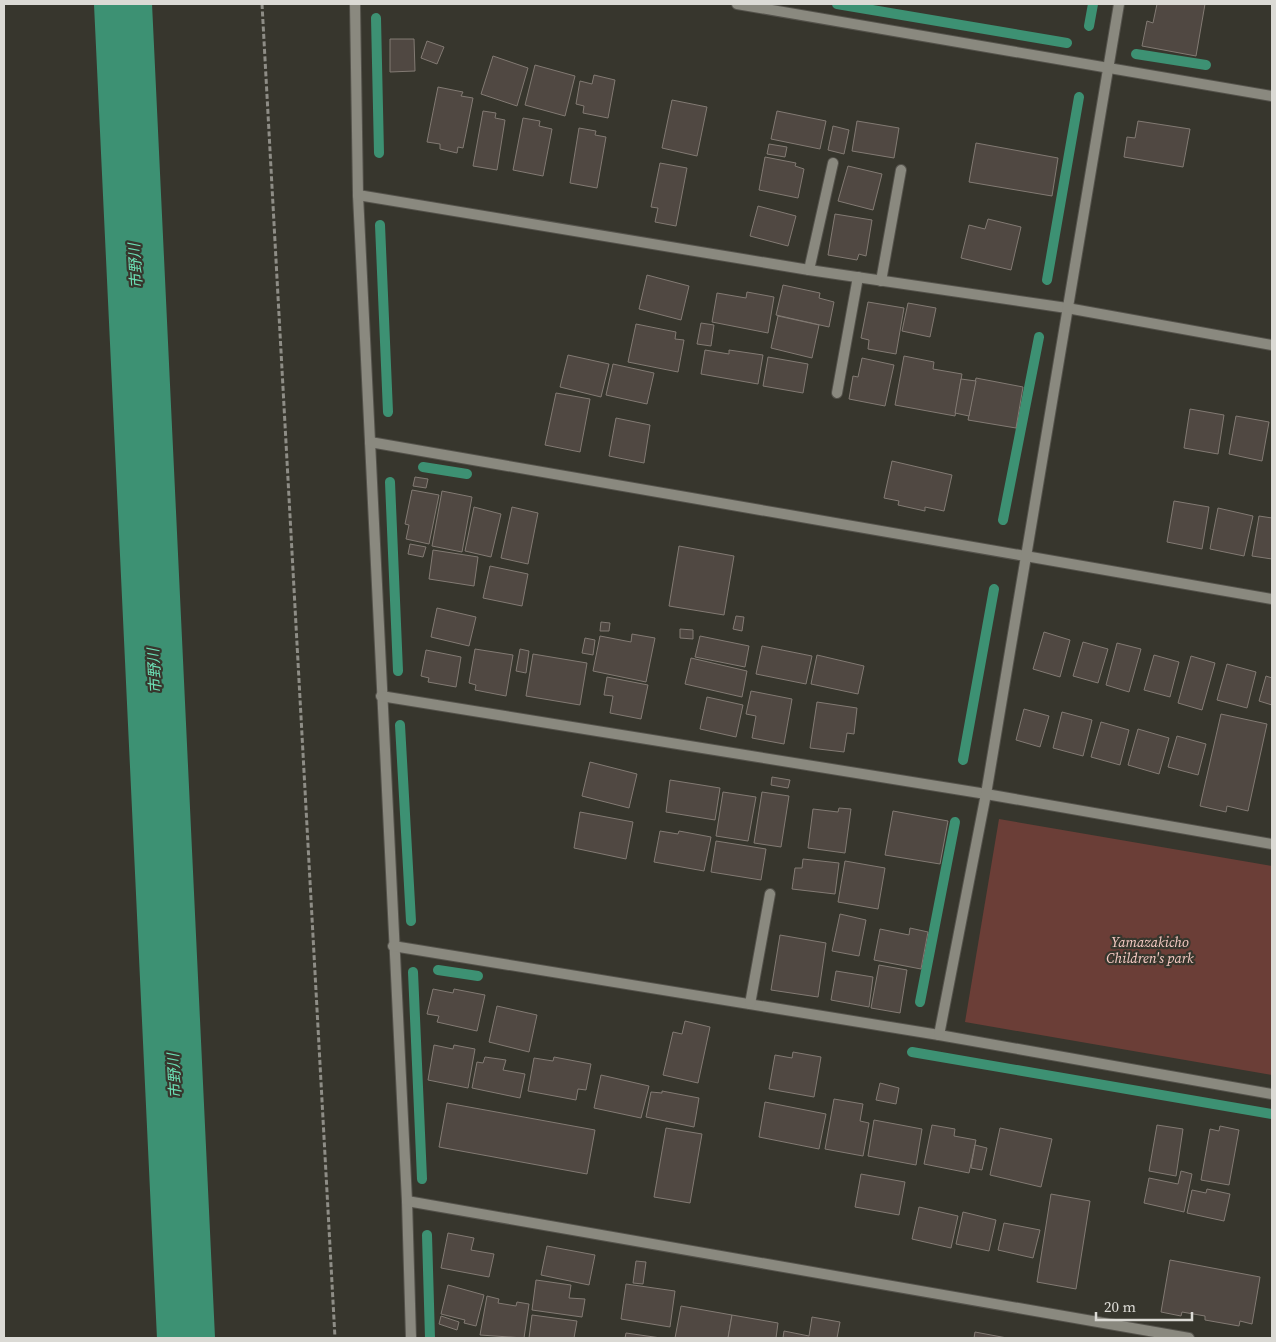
<svg xmlns="http://www.w3.org/2000/svg" width="1276" height="1342" font-family="'Source Serif 4','Noto Sans JP',serif">
	<style>
		.green { fill: #6b3e37 }
		.lines { fill: none; stroke-linecap: round; stroke-linejoin: round }
		.stream { stroke: #3d9173; stroke-width: 10 }
		.river { stroke: #3d9173; stroke-width: 58 }
		.building { fill: #504842; stroke: #827a73 }
		.minor-casing { stroke: #54524b; stroke-width: 12 }
		.tertiary-casing { stroke: #54524b; stroke-width: 12 }
		.path { stroke: #8e8d86; stroke-width: 3; stroke-dasharray: 5 2.5; stroke-linecap: butt }
		.minor { stroke: #8a897f; stroke-width: 10 }
		.tertiary { stroke: #8a897f; stroke-width: 10 }
		.labels { text-anchor: middle; dominant-baseline: central; stroke-width: 4.5; stroke-linejoin: round; paint-order: stroke }
		.park-label { font-size: 14px; font-style: italic; fill: #f7ccc5; stroke: #37362d }
		.water-label { font-size: 15px; font-style: italic; fill: #6ce1b6; stroke: #37362d }
	</style>
	<rect width="100%" height="100%" fill="#37362d"/>
	<path class="green" d="M999 819 1272 866V1075L965 1022Z"/>
	<g class="lines">
		<g class="stream">
			<path d="M837 4 1067 43"/>
			<path d="M376 18 379 153"/>
			<path d="M1089 26 1093 4"/>
			<path d="M1136 54 1206 65"/>
			<path d="M380 225 388 412"/>
			<path d="M1047 280 1079 97"/>
			<path d="M423 467 467 474"/>
			<path d="M390 482 398 671"/>
			<path d="M1003 520 1039 337"/>
			<path d="M400 725 411 921"/>
			<path d="M963 760 994 589"/>
			<path d="M438 970 478 976"/>
			<path d="M413 972 422 1179"/>
			<path d="M920 1002 955 822"/>
			<path d="M912 1052 1272 1114"/>
			<path d="M427 1235 430 1338"/>
		</g>
		<path class="river" d="M123 4 186 1338"/>
	</g>
	<g class="building">
		<path d="M1157 4H1205L1196 56 1142 46 1147 21 1153 23Z"/>
		<path d="M390 39H414L415 71 390 72Z"/>
		<path d="M427 41 444 47 437 64 421 58Z"/>
		<path d="M493 56 528 68 517 106 481 94Z"/>
		<path d="M535 65 575 76 565 116 525 105Z"/>
		<path d="M594 75 615 80 608 118 583 113 584 106 576 104 580 81 592 84Z"/>
		<path d="M438 87 463 92 461 96 473 98 463 148 458 147 457 153 440 149V144L427 142Z"/>
		<path d="M672 100 707 107 697 156 662 148Z"/>
		<path d="M483 111 496 113 495 118 505 120 497 170 473 166Z"/>
		<path d="M777 111 826 121 820 149 771 139Z"/>
		<path d="M523 118 540 121 539 126 552 129 543 176 513 170Z"/>
		<path d="M857 121 899 128 894 158 852 151Z"/>
		<path d="M1138 121 1190 129 1183 167 1124 157 1127 137 1135 138Z"/>
		<path d="M833 126 849 130 844 154 828 150Z"/>
		<path d="M579 128 596 131 595 135 606 137 597 188 570 183Z"/>
		<path d="M976 143 1058 158 1052 196 969 182Z"/>
		<path d="M769 144 787 147 785 157 767 154Z"/>
		<path d="M765 157 796 163 795 166 804 169 798 198 759 190Z"/>
		<path d="M660 163 687 168 676 226 655 222 658 208 651 207Z"/>
		<path d="M848 166 882 174 873 210 838 201Z"/>
		<path d="M758 206 796 216 788 246 750 236Z"/>
		<path d="M835 214 872 220 866 256 859 254 857 260 828 255Z"/>
		<path d="M988 219 1021 227 1011 270 961 258 969 225 985 229Z"/>
		<path d="M647 275 689 286 681 320 639 309Z"/>
		<path d="M783 285 820 293 819 298 834 302 829 327 776 315Z"/>
		<path d="M747 292 774 297 768 333 712 322 717 293 746 298Z"/>
		<path d="M868 302 904 308 896 354 868 349 869 340 861 338Z"/>
		<path d="M908 303 936 308 930 337 902 331Z"/>
		<path d="M778 316 819 325 812 358 771 348Z"/>
		<path d="M701 323 714 325 711 346 697 344Z"/>
		<path d="M636 324 676 332 675 339 684 340 678 372 628 362Z"/>
		<path d="M705 350 729 354V350L763 355 758 384 701 374Z"/>
		<path d="M568 355 609 364 601 397 560 387Z"/>
		<path d="M904 356 934 362 933 369 962 374 955 416 895 405Z"/>
		<path d="M768 357 808 364 803 393 763 386Z"/>
		<path d="M862 358 894 365 885 406 849 399 853 376 858 377Z"/>
		<path d="M613 364 654 373 647 404 606 395Z"/>
		<path d="M976 378 1023 387 1016 428 968 420Z"/>
		<path d="M961 379 976 381 969 416 955 413Z"/>
		<path d="M556 393 590 399 580 452 545 445Z"/>
		<path d="M1190 409 1224 415 1218 454 1184 448Z"/>
		<path d="M1236 416 1269 422 1262 461 1229 454Z"/>
		<path d="M616 418 650 425 644 463 609 456Z"/>
		<path d="M892 461 952 475 944 511 925 507V511L898 505 899 501 884 498Z"/>
		<path d="M415 477 428 479 426 488 413 486Z"/>
		<path d="M412 490 439 495 429 544 406 539 409 525 405 524Z"/>
		<path d="M442 491 472 497 462 552 432 546Z"/>
		<path d="M1174 501 1209 507 1202 549 1167 542Z"/>
		<path d="M474 507 501 514 491 557 465 551Z"/>
		<path d="M512 507 538 513 528 564 501 558Z"/>
		<path d="M1218 508 1253 516 1244 556 1210 549Z"/>
		<path d="M1259 516 1272 518V559L1252 556Z"/>
		<path d="M410 544 426 547 423 557 408 554Z"/>
		<path d="M679 546 734 556 724 615 669 606Z"/>
		<path d="M433 550 478 557 474 586 429 579Z"/>
		<path d="M490 566 528 574 522 606 483 598Z"/>
		<path d="M437 608 476 617 469 646 431 637Z"/>
		<path d="M736 616 744 617 742 631 733 629Z"/>
		<path d="M601 622 610 623 609 631H600Z"/>
		<path d="M680 629 693 630V639L680 638Z"/>
		<path d="M1044 632 1070 640 1060 677 1033 669Z"/>
		<path d="M632 634 655 638 646 682 593 671 600 636 631 642Z"/>
		<path d="M700 636 749 646 745 667 695 657Z"/>
		<path d="M585 638 595 640 593 655 582 653Z"/>
		<path d="M1083 642 1108 649 1098 683 1073 676Z"/>
		<path d="M1117 643 1141 649 1129 692 1106 685Z"/>
		<path d="M762 646 812 656 806 684 756 674Z"/>
		<path d="M475 649 513 655 506 696 475 690 476 685 469 683Z"/>
		<path d="M520 649 529 651 526 673 516 671Z"/>
		<path d="M426 650 461 657 456 687 428 682 429 678 421 676Z"/>
		<path d="M533 654 587 663 580 705 526 696Z"/>
		<path d="M817 655 864 666 858 694 811 684Z"/>
		<path d="M1154 655 1179 662 1170 697 1144 690Z"/>
		<path d="M1191 656 1215 663 1202 710 1178 703Z"/>
		<path d="M691 658 747 671 742 697 685 684Z"/>
		<path d="M1227 664 1256 672 1247 708 1217 700Z"/>
		<path d="M1266 676 1272 678V705L1259 701Z"/>
		<path d="M607 677 648 685 641 719 610 713 613 696 604 695Z"/>
		<path d="M751 691 792 699 784 744 752 738 756 716 746 714Z"/>
		<path d="M707 697 743 705 736 737 700 729Z"/>
		<path d="M817 702 857 708 854 734 847 733 844 752 810 748Z"/>
		<path d="M1024 709 1049 716 1040 747 1016 740Z"/>
		<path d="M1062 712 1092 720 1083 756 1053 748Z"/>
		<path d="M1221 714 1267 724 1248 811 1227 806 1226 812 1200 806Z"/>
		<path d="M1101 722 1129 730 1120 765 1091 757Z"/>
		<path d="M1138 729 1169 738 1159 774 1128 765Z"/>
		<path d="M1177 736 1206 744 1198 775 1168 767Z"/>
		<path d="M590 762 637 774 629 808 582 796Z"/>
		<path d="M772 777 790 780 788 788 771 785Z"/>
		<path d="M670 780 720 788 715 820 666 812Z"/>
		<path d="M723 792 756 797 748 841 716 836Z"/>
		<path d="M762 792 789 796 781 847 754 843Z"/>
		<path d="M839 808 851 809 845 853 808 848 813 809 838 812Z"/>
		<path d="M893 811 948 821 940 864 885 855Z"/>
		<path d="M580 812 633 822 626 859 574 848Z"/>
		<path d="M660 831 678 834 679 831 711 837 704 871 654 862Z"/>
		<path d="M716 841 766 849 761 880 711 872Z"/>
		<path d="M803 859 839 863 835 894 792 889 795 868H802Z"/>
		<path d="M845 861 885 868 878 909 838 902Z"/>
		<path d="M840 914 866 920 859 956 832 951Z"/>
		<path d="M910 928 928 932 921 969 874 960 880 929 909 935Z"/>
		<path d="M780 935 826 943 818 997 771 990Z"/>
		<path d="M879 965 907 970 900 1013 871 1008Z"/>
		<path d="M836 971 873 977 869 1007 831 1000Z"/>
		<path d="M433 989 453 993 454 989 485 995 477 1031 437 1022 439 1016 427 1014Z"/>
		<path d="M497 1006 537 1015 529 1052 489 1042Z"/>
		<path d="M685 1021 710 1027 698 1083 663 1075 673 1032 682 1034Z"/>
		<path d="M434 1045 453 1049 454 1045 475 1049 468 1088 428 1080Z"/>
		<path d="M793 1052 821 1057 814 1097 769 1089 775 1055 792 1058Z"/>
		<path d="M485 1057 506 1060 503 1070 525 1074 520 1098 472 1088 477 1062 483 1063Z"/>
		<path d="M554 1057 591 1064 586 1090 578 1089 576 1100 528 1091 534 1058 553 1061Z"/>
		<path d="M601 1075 649 1086 641 1118 594 1108Z"/>
		<path d="M880 1083 899 1088 896 1104 876 1100Z"/>
		<path d="M662 1091 699 1098 694 1127 646 1117 651 1092 662 1093Z"/>
		<path d="M834 1099 863 1104 860 1121 869 1123 863 1156 825 1149Z"/>
		<path d="M765 1102 826 1114 819 1149 759 1137Z"/>
		<path d="M447 1103 595 1130 587 1174 439 1147Z"/>
		<path d="M874 1120 922 1129 916 1165 868 1156Z"/>
		<path d="M932 1125 955 1129 954 1136 976 1140 969 1173 924 1164Z"/>
		<path d="M1157 1125 1183 1129 1176 1176 1149 1171Z"/>
		<path d="M1220 1126 1239 1130 1229 1185 1201 1180 1210 1129 1219 1131Z"/>
		<path d="M666 1128 702 1134 690 1203 654 1197Z"/>
		<path d="M1000 1128 1052 1139 1041 1187 990 1175Z"/>
		<path d="M975 1145 987 1148 982 1170 971 1168Z"/>
		<path d="M1181 1171 1192 1174 1184 1212 1144 1203 1149 1178 1178 1184Z"/>
		<path d="M861 1174 905 1182 899 1215 855 1207Z"/>
		<path d="M1207 1189 1230 1194 1224 1221 1187 1213 1192 1190 1206 1193Z"/>
		<path d="M1051 1194 1090 1201 1076 1289 1037 1282Z"/>
		<path d="M919 1207 958 1216 951 1248 912 1239Z"/>
		<path d="M963 1212 996 1220 989 1251 956 1244Z"/>
		<path d="M1004 1223 1040 1230 1033 1258 998 1250Z"/>
		<path d="M448 1233 474 1238 471 1250 494 1254 489 1277 441 1268Z"/>
		<path d="M547 1246 595 1255 589 1285 541 1275Z"/>
		<path d="M1170 1260 1260 1277 1252 1324 1240 1321 1239 1326 1205 1320V1316L1182 1312 1181 1316 1161 1312Z"/>
		<path d="M636 1261 646 1262 643 1284 633 1283Z"/>
		<path d="M536 1280 571 1285 569 1298 585 1299 582 1317 532 1310Z"/>
		<path d="M626 1284 675 1291 670 1327 621 1319Z"/>
		<path d="M448 1285 484 1295 476 1326 464 1323 465 1320 441 1314Z"/>
		<path d="M487 1296 499 1299 498 1303 516 1306 517 1302 529 1304 524 1338 480 1335Z"/>
		<path d="M681 1306 732 1315 728 1338H675Z"/>
		<path d="M532 1315 577 1321 574 1338H529Z"/>
		<path d="M732 1315 778 1323 776 1338H728Z"/>
		<path d="M441 1316 459 1322 457 1330 439 1324Z"/>
		<path d="M812 1317 840 1322 837 1338H783L784 1331 809 1336Z"/>
		<path d="M975 1332 1007 1338H974Z"/>
		<path d="M626 1333 661 1338H625Z"/>
	</g>
	<g class="lines">
		<defs>
			<g id="minor">
				<path d="M355 4 358 195 407 1201 411 1338"/>
				<path d="M737 4 1272 96"/>
				<path d="M358 195 809 270 1067 308 1272 345"/>
				<path d="M809 270 833 163"/>
				<path d="M881 281 901 170"/>
				<path d="M837 393 858 277"/>
				<path d="M370 442 1272 599"/>
				<path d="M381 696 986 794 1272 844"/>
				<path d="M393 946 939 1035 1272 1094"/>
				<path d="M750 1004 770 894"/>
				<path d="M407 1201 1189 1338"/>
			</g>
			<path id="tertiary" d="M939 1035 986 794 1119 4"/>
		</defs>
		<use href="#minor" class="minor-casing"/>
		<use href="#tertiary" class="tertiary-casing"/>
		<path class="path" d="M262 4 335 1338"/>
		<use href="#minor" class="minor"/>
		<use href="#tertiary" class="tertiary"/>
	</g>
	<g class="labels">
		<g class="park-label">
			<text x="1150" y="942">Yamazakicho<tspan x="1150" dy="16">Children's park</tspan></text>
		</g>
		<g class="water-label">
			<text transform="translate(135 266) rotate(-93)">市野川</text>
			<text transform="translate(154 671) rotate(-93)">市野川</text>
			<text transform="translate(174 1076) rotate(-93)">市野川</text>
		</g>
	</g>
	<rect width="1276" height="1342" fill="none" stroke="#dbdad5" stroke-width="10"/>
	<path d="M1096 1312v8h96v-8" fill="none" stroke="#dbdad5" stroke-width="2.5"/>
	<text x="1104" y="1312" font-size="15" fill="#dbdad5" stroke="#37362d" stroke-width="4" paint-order="stroke">20 m</text>
</svg>
